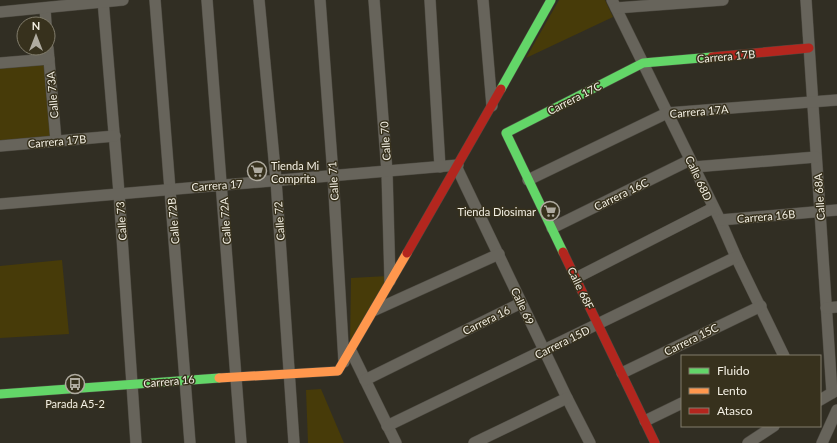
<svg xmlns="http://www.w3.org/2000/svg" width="837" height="443" font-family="Lato,sans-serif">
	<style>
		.green { fill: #473b09 }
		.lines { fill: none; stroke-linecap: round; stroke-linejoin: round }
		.street-casing { stroke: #4c4940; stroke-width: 12 }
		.fast-casing { stroke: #4c4940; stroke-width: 10 }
		.slow-casing { stroke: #4c4940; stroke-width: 10 }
		.jam-casing { stroke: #4c4940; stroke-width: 10 }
		.street { stroke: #67645b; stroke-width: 11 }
		.fast { stroke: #63d668; stroke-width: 9 }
		.slow { stroke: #ff974d; stroke-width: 9 }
		.jam { stroke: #b3261e; stroke-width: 9 }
		.labels { text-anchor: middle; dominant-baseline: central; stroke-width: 3; stroke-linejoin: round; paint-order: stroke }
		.street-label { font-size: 11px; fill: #f3efe3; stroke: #37311d }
		.poi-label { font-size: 11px; fill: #f3efe3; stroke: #37311d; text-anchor: start }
	</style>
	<rect width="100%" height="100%" fill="#312e23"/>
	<g class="green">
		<path d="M559 0H605L613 17 526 58Z"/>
		<path d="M46 63 52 138 0 142V67Z"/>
		<path d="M62 260 69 334 0 338V266Z"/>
		<path d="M388 276 350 346 351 278Z"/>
		<path d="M321 389 344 443H308L306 390Z"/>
	</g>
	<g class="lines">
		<defs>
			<g id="street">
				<path d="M103 0 119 193 136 443"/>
				<path d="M155 0 190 443"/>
				<path d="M207 0 241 443"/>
				<path d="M259 0 276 180 294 443"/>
				<path d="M320 0 333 175 344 362"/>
				<path d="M374 0 387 172 390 281"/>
				<path d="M430 0 440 167"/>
				<path d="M483 0 492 106"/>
				<path d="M612 0 720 220 736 257 784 356"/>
				<path d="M806 0 832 393"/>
				<path d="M45 8 46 24"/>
				<path d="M616 8 723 0"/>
				<path d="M0 12 123 0"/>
				<path d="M48 48 56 141"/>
				<path d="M0 63 49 59"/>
				<path d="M0 146 115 136"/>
				<path d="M694 167 816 157"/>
				<path d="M457 168 567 398 590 443"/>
				<path d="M528 180 667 113 837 100"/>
				<path d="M0 204 458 165"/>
				<path d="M720 220 837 210"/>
				<path d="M552 228 690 160"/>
				<path d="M576 278 713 208"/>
				<path d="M826 308 837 307"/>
				<path d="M375 310 499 254"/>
				<path d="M351 351 396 443"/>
				<path d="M622 373 761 306"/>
				<path d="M365 380 521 303"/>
				<path d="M820 400 837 390"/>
				<path d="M645 421 682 403"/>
				<path d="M387 426 736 257"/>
				<path d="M474 443 567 398"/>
				<path d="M748 443 774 426"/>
				<path d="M822 443 837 410"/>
			</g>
			<g id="fast">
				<path d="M501 89 551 0"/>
				<path d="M563 252 506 133 643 63 712 57"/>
				<path d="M0 394 219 378"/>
			</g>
			<path id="slow" d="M219 378 338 371 407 253"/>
			<g id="jam">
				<path d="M712 57 809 48"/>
				<path d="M563 252 655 443"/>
				<path d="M407 253 501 89"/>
			</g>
		</defs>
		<use href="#street" class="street-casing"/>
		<use href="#fast" class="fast-casing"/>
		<use href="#slow" class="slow-casing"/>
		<use href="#jam" class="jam-casing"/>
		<use href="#street" class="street"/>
		<use href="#fast" class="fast"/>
		<use href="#slow" class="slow"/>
		<use href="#jam" class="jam"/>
	</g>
	<defs>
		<symbol id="supermarket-ring" viewBox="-11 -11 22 22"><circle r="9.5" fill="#37311d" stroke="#afaba0" stroke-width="1.5"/><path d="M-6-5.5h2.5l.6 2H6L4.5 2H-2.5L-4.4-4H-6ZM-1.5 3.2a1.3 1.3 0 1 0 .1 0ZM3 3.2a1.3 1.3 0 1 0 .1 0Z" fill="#afaba0"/></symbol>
		<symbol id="bus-ring" viewBox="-11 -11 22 22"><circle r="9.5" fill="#37311d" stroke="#afaba0" stroke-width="1.5"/><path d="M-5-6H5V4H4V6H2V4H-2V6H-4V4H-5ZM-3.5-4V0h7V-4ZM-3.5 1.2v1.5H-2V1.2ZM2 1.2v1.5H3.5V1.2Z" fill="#afaba0"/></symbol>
	</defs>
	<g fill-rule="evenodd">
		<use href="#supermarket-ring" x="246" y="160" width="22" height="22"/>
		<use href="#supermarket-ring" x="539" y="200" width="22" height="22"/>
		<use href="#bus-ring" x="64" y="373" width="22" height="22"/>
	</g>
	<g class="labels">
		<g class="street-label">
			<text transform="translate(726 56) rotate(-5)">Carrera 17B</text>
			<text transform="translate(52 95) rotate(-95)">Calle 73A</text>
			<text transform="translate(574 98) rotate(-27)">Carrera 17C</text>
			<text transform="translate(699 111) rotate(-5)">Carrera 17A</text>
			<text transform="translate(57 141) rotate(-5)">Carrera 17B</text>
			<text transform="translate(385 141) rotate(-94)">Calle 70</text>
			<text transform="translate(699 178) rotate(65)">Calle 68D</text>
			<text transform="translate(333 181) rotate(-94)">Calle 71</text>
			<text transform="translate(217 185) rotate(-4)">Carrera 17</text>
			<text transform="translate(621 194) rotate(-26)">Carrera 16C</text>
			<text transform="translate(819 197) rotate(-94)">Calle 68A</text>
			<text transform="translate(766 216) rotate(-5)">Carrera 16B</text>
			<text transform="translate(121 221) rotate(-94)">Calle 73</text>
			<text transform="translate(173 221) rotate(-95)">Calle 72B</text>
			<text transform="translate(225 221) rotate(-94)">Calle 72A</text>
			<text transform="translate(279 221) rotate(-94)">Calle 72</text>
			<text transform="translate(581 288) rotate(64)">Calle 68F</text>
			<text transform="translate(523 306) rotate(65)">Calle 69</text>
			<text transform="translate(486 320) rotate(-26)">Carrera 16</text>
			<text transform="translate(691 339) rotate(-26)">Carrera 15C</text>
			<text transform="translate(562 342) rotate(-26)">Carrera 15D</text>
			<text transform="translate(169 381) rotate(-5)">Carrera 16</text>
		</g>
		<g class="poi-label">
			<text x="271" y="165">Tienda Mi<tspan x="271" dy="13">Comprita</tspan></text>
			<text x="536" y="211" text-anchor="end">Tienda Diosimar</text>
			<text x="75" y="403" text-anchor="middle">Parada A5-2</text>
		</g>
	</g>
	<rect x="681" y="355" width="140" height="72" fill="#37311d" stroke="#827d6c"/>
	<rect x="689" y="368" width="20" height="6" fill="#63d668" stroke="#827d6c"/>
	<text x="717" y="375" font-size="12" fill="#f3efe3">Fluido</text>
	<rect x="689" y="388" width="20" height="6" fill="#ff974d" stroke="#827d6c"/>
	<text x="717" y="395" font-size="12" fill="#f3efe3">Lento</text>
	<rect x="689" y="408" width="20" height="6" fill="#b3261e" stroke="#827d6c"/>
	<text x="717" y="415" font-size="12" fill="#f3efe3">Atasco</text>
	<g transform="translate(36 36)"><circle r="19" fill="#37311d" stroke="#827d6c"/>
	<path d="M0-3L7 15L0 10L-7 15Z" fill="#afaba0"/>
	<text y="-6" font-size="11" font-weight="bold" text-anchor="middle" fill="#f3efe3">N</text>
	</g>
</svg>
